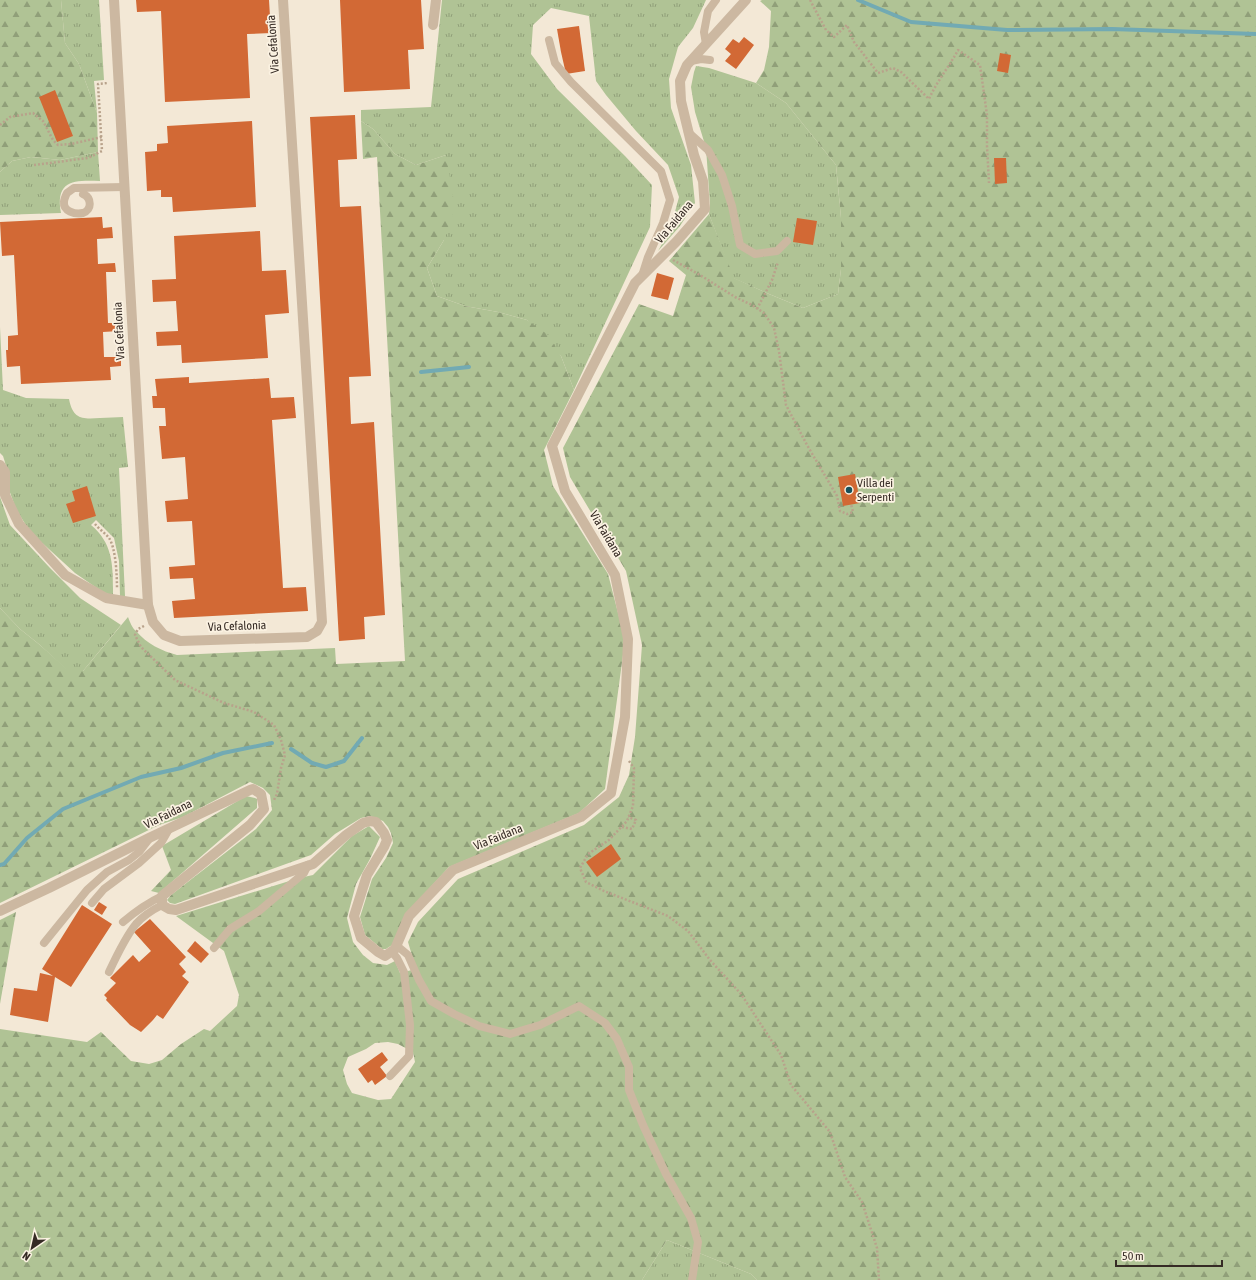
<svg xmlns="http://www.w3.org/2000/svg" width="1256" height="1280" font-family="'Asap Condensed',sans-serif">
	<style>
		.grass { fill: url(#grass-tufts) }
		.forest { fill: url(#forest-firs); fill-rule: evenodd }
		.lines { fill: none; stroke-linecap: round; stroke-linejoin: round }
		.stream { stroke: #72aab3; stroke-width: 4 }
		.building { fill: #d26935 }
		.path { stroke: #b8a28b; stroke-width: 2.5; stroke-dasharray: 2 2; stroke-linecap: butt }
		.service { stroke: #ccb8a1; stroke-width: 8 }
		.minor { stroke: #ccb8a1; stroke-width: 10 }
		.poi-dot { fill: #17505b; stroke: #fbf2e2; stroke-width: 1.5 }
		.labels { text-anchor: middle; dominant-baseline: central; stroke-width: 3.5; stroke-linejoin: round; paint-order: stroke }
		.street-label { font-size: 12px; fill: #362b25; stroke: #fbf2e2 }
		.poi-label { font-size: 12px; fill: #362b25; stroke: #fbf2e2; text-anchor: start }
	</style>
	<defs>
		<pattern id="grass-tufts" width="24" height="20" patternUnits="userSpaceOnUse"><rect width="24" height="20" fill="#b0c395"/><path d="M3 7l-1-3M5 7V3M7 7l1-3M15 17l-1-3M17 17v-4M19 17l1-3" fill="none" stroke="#909f79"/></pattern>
		<pattern id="forest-firs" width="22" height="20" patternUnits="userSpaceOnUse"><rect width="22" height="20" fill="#b0c395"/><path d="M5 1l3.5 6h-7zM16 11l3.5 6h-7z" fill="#909f79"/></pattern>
	</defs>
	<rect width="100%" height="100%" fill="#f3e8d6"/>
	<g class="grass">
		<path d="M61 0H99L104 80 94 81 97 113 79 64 65 43Z"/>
		<path d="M442 0H706L693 28 678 47 669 79 671 108 691 165 695 203 680 226 658 251 670 230 679 197 668 165 636 131 606 95 596 81 589 16 551 8 533 25 531 54 557 89 625 156 652 185 650 227 574 390 561 356 527 320 498 312 465 306 437 296 427 268 444 240 446 155 416 165 395 154 373 129 361 121V110L431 107Z"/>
		<path d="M696 66 709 68 756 83 786 103 836 165 841 218V269L838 294 803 308 769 294 733 278 709 214 710 204 706 148 695 112 691 87 694 72Z"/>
		<path d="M98 152 100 181C74 180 55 180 61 213L0 215V172L12 161 31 157 60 160Z"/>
		<path d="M0 327 3 390 26 398 69 399C73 420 83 419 100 418 108 418 116 417 123 417L128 467 119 468 125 596H120L119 561 114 538 96 520 91 525C114 544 113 568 113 595L104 593 75 573 39 540 27 527 16 509 8 487 9 475 3 456 0 453Z"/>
		<path d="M0 497 10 525 50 568 80 598 121 625 83 671H68L40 645 20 629 0 608Z"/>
		<path d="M667 1240 751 1274 757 1280H642Z"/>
	</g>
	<g class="forest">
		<path d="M0 0H61L65 43 79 64 97 113 98 152 60 160 31 157 12 161 0 172Z"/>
		<path d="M762 0H1256V1280H757L751 1274 667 1240 642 1280H0V1029L87 1042 101 1032 131 1061 149 1064 162 1060 181 1044 204 1029 210 1031 237 1006 239 995 224 951 176 916 299 878 313 875 352 836 369 826 380 837 370 859 356 884 347 918 353 942 363 955 373 963 387 965 395 961 400 973 416 969 408 942 418 922 458 879 584 825 619 797 629 775 635 737 642 645 626 571 570 477 563 448 639 304 673 316 686 275 669 261 709 214 734 278 769 294 803 308 838 294 841 269V218L836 165 786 103 756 83 764 70 769 47 771 11 760 1ZM388 1042 398 1044 413 1052 415 1062 391 1099 378 1100 352 1093 347 1084 343 1070 348 1057 366 1049 375 1043Z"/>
		<path d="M361 121 373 129 395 154 416 165 446 155 455 208 444 240 427 268 437 296 465 306 498 312 527 320 547 334 561 356 574 390 544 450 553 486 608 574 625 640 605 789 579 813 449 867 405 915 392 945 386 949H382L365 935 360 917 372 879 386 858 393 843 391 833 388 827 383 821 370 816 361 818 335 834 311 855 175 904 170 903 167 900 171 895 256 829 268 815 272 810 270 795 263 788 250 782 183 817 159 825 0 903V608L20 629 40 645 69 671H83L128 617C130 622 132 628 136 631 147 644 162 651 177 655L335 648 336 664 405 661 377 157 363 159Z"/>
		<path d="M246 796 255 798 257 799V808L159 893 151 891 171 870 162 846Z"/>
		<path d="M16 912 0 1004V920Z"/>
	</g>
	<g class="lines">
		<g class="stream">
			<path d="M858 0 911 22 1007 30 1112 29 1256 34"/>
			<path d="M421 372 469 367"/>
			<path d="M291 749 312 763 326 767 344 761 362 738"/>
			<path d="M0 865 4 864 27 838 63 809 141 777 181 768 223 753 272 743"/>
		</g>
	</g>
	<g class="building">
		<path d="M136 0H269L271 33 247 34 250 98 165 102 161 11 137 12Z"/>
		<path d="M340 0H421L424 49 408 50 410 89 344 92Z"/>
		<path d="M579 26 585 71 566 74 561 52 557 29Z"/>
		<path d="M744 37 754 45 736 69 725 61 731 54 725 49 733 39 739 43Z"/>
		<path d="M1000 53 1011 55 1008 73 997 71Z"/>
		<path d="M55 90 73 136 57 142 39 97Z"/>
		<path d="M355 115 357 159 338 160 340 207 361 206 371 376 349 377 351 424 374 422 385 615 364 617 365 639 339 641 310 117Z"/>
		<path d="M252 121 256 207 173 212 172 197H161V190L147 191 145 152 157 151V144L168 143 167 126Z"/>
		<path d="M994 158H1006L1007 183 995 184Z"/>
		<path d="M102 217 103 228 112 227 113 238 97 239 98 264 115 263 116 272H106L108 323H118L119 331 103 332 104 357H121V366L110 367 111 380 21 384 20 366 7 367 6 350H8V336L18 335 14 255 2 256 0 222Z"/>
		<path d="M797 218 817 221 813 245 793 242Z"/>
		<path d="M260 231 262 271 286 270 289 313 265 315 268 358 182 363 181 345 157 346 156 332 178 331 176 301 153 302 152 280 176 279 174 236Z"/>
		<path d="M657 273 674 278 668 300 651 296Z"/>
		<path d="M189 377V383L269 378 271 398 294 397 296 418 272 420 283 588 306 587 308 611 174 618 172 601 195 599 193 578 170 579 169 567 195 565 192 521 167 522 165 501 188 499 185 457 162 459 159 426H166L165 408H153L152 396H157L155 379Z"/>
		<path d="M855 474 860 503 843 506 838 477Z"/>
		<path d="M87 486 96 516 73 523 66 504 75 501 72 491Z"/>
		<path d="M611 844 621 859 597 877 586 862Z"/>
		<path d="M99 902 107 907 102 915 94 910Z"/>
		<path d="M82 905 112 924 71 987 55 977 48 1022 10 1015 14 988 37 991 40 973 53 976 42 969Z"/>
		<path d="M150 919 186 957 179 964 186 972 182 976 189 982 163 1019 157 1015 153 1020 141 1032 130 1025 106 1000 107 998 104 995 116 983 110 978 133 955 139 962 151 951 134 932Z"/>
		<path d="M195 941 209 954 201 963 187 951Z"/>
		<path d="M382 1052 388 1060 380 1067 387 1076 375 1085 372 1080 368 1083 358 1069Z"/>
	</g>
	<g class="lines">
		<g class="path">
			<path d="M810 0 826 30 834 37 847 25 854 42 878 73 893 68 901 72 929 99C937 81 949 67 958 50L980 65 987 115V146L989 183"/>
			<path d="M0 125 10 117 33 113 43 121 53 140 58 145 71 144 102 137"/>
			<path d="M34 165 88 158 102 151 98 84 108 83"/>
			<path d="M673 260 700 275 735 297 752 305 764 313 774 328 779 351 786 405 807 445 837 496 840 511 847 514 853 512 851 504"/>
			<path d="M757 309 772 280 778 262"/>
			<path d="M95 524C99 529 105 533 109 538 116 548 117 577 117 589"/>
			<path d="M144 626 138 629 135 635 141 647 175 680 224 703 254 712 274 725 281 740 285 755 281 768 277 794 274 800"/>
			<path d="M629 761 634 768 633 806 627 821 609 840 588 854 580 868 586 882 604 891 668 916 688 931 710 960 741 994 781 1055 791 1085 830 1132 845 1177 862 1202 877 1248 879 1280"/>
			<path d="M622 827 632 829 636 820 628 817"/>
		</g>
		<g class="service">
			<path d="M549 40 555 63 571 82 661 171 670 200 663 223 648 257 642 276"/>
			<path d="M706 44 704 32 708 11 716 0"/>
			<path d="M691 61 701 59 710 60"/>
			<path d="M688 132 708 150 722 175 732 206 740 245 755 254 777 251 787 241"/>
			<path d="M83 194C92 198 92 210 83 213 75 215 63 211 64 202 64 199 66 195 67 193L74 188 124 187"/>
			<path d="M92 903 104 889 139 863 161 843 169 829"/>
			<path d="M123 922C136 911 147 903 162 896"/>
			<path d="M44 943 87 890 107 872 129 860 139 852 149 839"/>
			<path d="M396 945 408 955 419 980 431 1001 454 1014 479 1026 510 1034 540 1025 579 1006 605 1023 617 1039 629 1067V1090L643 1125 666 1174 691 1218 698 1242 692 1280"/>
			<path d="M214 948 230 929 259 911 304 873 308 865"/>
			<path d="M109 972C116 957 126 936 136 924 143 916 152 910 162 905"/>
			<path d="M390 1076 409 1056 410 1025 404 972 397 958 392 952"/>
		</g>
		<g class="minor">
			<path d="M114 0 148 605 153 622 164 635 180 641 307 637 317 631 322 622 283 0"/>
			<path d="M433 25 436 0"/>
			<path d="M0 465 5 472V495L19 524 65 575 106 598 148 605"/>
			<path d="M0 911 49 888 149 838 250 790 253 789 261 794 264 809 250 825 162 896V905L169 909 176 910 313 864 346 835 363 823 370 821 376 822 384 833 387 840 384 847 367 875 354 916 361 938 378 952 385 956 395 949 409 916 453 870 581 817 611 793 625 717 628 639 615 575 565 491 552 446 635 283 676 242 705 209 703 181 694 155 681 101 680 81 687 65 746 0"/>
		</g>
	</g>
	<circle class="poi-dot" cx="849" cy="490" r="4"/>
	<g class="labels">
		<g class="street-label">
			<text transform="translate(273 44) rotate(-94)">Via Cefalonia</text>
			<text transform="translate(674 222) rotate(-50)">Via Faidana</text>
			<text transform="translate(119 331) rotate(-93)">Via Cefalonia</text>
			<text transform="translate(606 534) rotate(59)">Via Faidana</text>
			<text transform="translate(237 626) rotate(-2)">Via Cefalonia</text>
			<text transform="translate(168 814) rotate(-26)">Via Faidana</text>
			<text transform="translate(498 837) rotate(-22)">Via Faidana</text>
		</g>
		<g class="poi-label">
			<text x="857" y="483">Villa dei<tspan x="857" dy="14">Serpenti</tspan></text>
		</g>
	</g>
	<g transform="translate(32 1248) rotate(214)" stroke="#fbf2e2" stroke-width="3" paint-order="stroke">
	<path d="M0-3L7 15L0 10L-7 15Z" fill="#362b25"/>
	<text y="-6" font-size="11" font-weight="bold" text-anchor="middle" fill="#362b25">N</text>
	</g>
	<path d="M1116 1260v6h106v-6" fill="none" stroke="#362b25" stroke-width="2"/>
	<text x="1122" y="1260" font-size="12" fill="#362b25" stroke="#fbf2e2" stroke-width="3" paint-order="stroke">50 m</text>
</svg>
